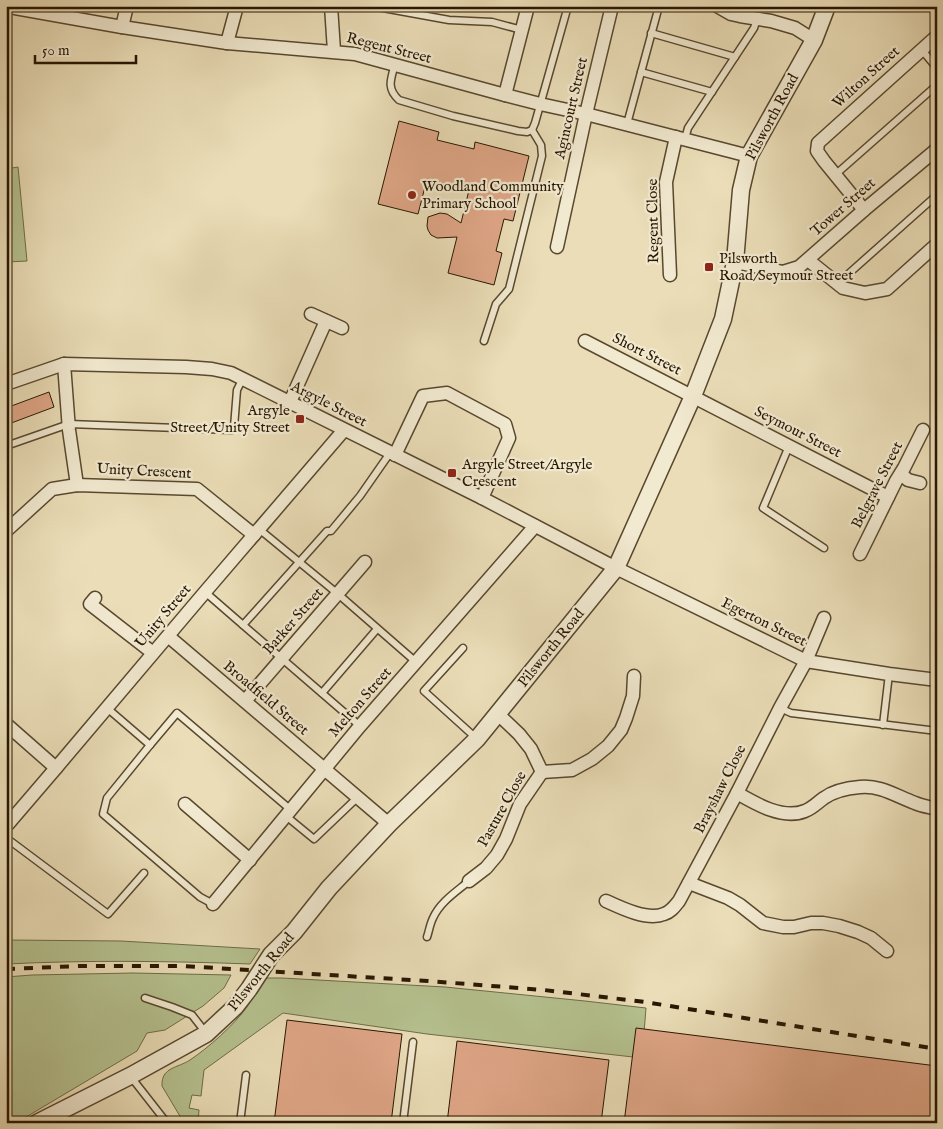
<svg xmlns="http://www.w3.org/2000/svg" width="943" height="1129" font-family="'IM FELL English',serif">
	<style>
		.green { fill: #b5c18f; stroke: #6e6c48 }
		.building { fill: #dfa687; stroke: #271601 }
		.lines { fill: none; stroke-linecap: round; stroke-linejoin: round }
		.service-casing { stroke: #58482e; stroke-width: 9 }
		.minor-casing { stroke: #58482e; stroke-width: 15 }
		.tertiary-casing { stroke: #58482e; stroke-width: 19 }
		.service { stroke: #f1e9d0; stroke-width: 6 }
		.minor { stroke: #f1e9d0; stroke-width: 12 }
		.tertiary { stroke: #f1e9d0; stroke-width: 16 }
		.rail { stroke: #271601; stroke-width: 4; stroke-dasharray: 9 9; stroke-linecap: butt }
		.poi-dot { fill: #8f2418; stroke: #f1e9d0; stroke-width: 2 }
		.labels { text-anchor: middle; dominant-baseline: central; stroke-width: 4.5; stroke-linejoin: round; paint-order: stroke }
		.street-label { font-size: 15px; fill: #271601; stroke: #f1e9d0 }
		.poi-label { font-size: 15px; fill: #271601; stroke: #f1e9d0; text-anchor: start }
	</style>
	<rect width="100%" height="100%" fill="#eaddb7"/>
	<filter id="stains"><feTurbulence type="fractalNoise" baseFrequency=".004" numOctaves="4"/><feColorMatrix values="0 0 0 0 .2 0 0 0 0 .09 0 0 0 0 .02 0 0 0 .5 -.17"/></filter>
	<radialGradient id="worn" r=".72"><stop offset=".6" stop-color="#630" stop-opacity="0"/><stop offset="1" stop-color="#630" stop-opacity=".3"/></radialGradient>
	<g class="green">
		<path d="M18 167 27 261 6 262V169Z"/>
		<path d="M6 940 121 941 260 949 250 964C169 961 87 960 6 964Z"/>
		<path d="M133 973 231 975 224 988 203 1006 165 1030 147 1033 137 1051 16 1123H6V977L32 975Z"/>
		<path d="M265 978H282L445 987 585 1001 646 1008 642 1058 427 1034 283 1013 204 1070 201 1096 192 1095 189 1108 199 1110 198 1123H184L162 1086C161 1067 178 1068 190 1060 208 1048 234 1025 247 1007 253 998 259 988 265 978Z"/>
	</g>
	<g class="building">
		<path d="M399 121 439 132 437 140 474 149 475 142 529 156 513 221 504 219 496 251 502 253 494 285 448 273 457 237 437 238 431 235 428 230 427 226 428 217 440 213 447 214 461 223 469 190 427 179 418 214 378 204Z"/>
		<path d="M49 392 54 407 6 425V408Z"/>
		<path d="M287 1020 402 1034 391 1123H274Z"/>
		<path d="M636 1028 937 1066V1123H624Z"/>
		<path d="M457 1041 609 1060 601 1123H447Z"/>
	</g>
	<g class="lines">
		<defs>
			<g id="service">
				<path d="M372 6 449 20 492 22 522 30"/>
				<path d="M651 33 735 57"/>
				<path d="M921 49 937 68"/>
				<path d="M395 64C391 79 386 88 399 100L453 116 518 131 527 132 532 130 535 123 568 6"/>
				<path d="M641 72 712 92"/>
				<path d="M627 124 659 6"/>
				<path d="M685 139 688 128 754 28 757 19"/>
				<path d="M835 175 937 85"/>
				<path d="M837 284 937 195"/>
				<path d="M484 341 496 304 503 296 509 289 542 156 541 145 532 130"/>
				<path d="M6 446 69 424 232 430 234 427 237 390 243 378"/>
				<path d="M789 446 763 508 824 548"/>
				<path d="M259 529 338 594 416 662"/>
				<path d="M937 532 936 546H937"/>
				<path d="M205 592 243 625 327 531H331L360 496 390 453"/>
				<path d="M243 625 360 726"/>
				<path d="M463 648 424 691 476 738"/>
				<path d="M322 693 377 629"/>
				<path d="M107 708 150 745 177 713 291 810"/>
				<path d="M780 708 791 713 937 731"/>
				<path d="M883 725 889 674"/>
				<path d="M150 745 107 798 103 814 200 897 213 904"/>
				<path d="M286 816 314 839 358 797"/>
				<path d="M9 840 108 914 144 873"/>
				<path d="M427 937C429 931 430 924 433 918 440 902 456 892 469 881"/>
				<path d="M145 998 172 1007 192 1015 206 1033"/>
				<path d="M131 1077 167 1123"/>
				<path d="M240 1123 246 1075"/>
				<path d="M403 1123 413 1042"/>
			</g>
			<g id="minor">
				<path d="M15 6V8L122 27 227 43 355 54 505 95 540 104 586 114 749 156"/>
				<path d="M331 6 334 51"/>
				<path d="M717 6 731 14 740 16 771 21 795 28 814 40"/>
				<path d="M122 27 127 6"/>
				<path d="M227 43 237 6"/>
				<path d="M505 95 528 6"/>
				<path d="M864 210 824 161 817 151 818 143 937 36"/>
				<path d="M557 247 586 114 612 6"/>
				<path d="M808 260 843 288 865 293 887 289 937 244"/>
				<path d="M735 262 783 272 799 267 864 210 937 149"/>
				<path d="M670 275 666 182 676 137"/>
				<path d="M311 314 342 328"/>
				<path d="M585 341 888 497"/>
				<path d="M64 364 69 430 77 485"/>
				<path d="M6 384 64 364 186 367 212 369 231 373 482 498 616 568 806 661 889 674 937 680"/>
				<path d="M290 402 326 321"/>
				<path d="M395 455 423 396 447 393 505 424 509 438 482 498"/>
				<path d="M901 474 908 480 920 483"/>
				<path d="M6 531 52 489 77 485 197 489 254 535"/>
				<path d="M860 554 896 481 904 468 923 430"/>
				<path d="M95 598 90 604 153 653"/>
				<path d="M168 636 389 824"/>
				<path d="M245 701 365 562"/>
				<path d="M498 714 519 734 531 749 542 772"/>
				<path d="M6 724 56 768"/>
				<path d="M542 772 572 770 592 759 608 746 621 730 626 718 633 696 634 676"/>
				<path d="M737 793C756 804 783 820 805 811 813 808 818 802 824 798 835 790 848 788 860 787 881 785 896 796 915 803 922 806 929 807 937 809"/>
				<path d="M185 804 250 860"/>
				<path d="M8 824 56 768 205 592 344 430"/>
				<path d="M469 881 486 868 497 855 506 839 520 804 542 772"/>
				<path d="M689 883 728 898 740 905 763 923 783 927H794L811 923H823L839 926 858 932 871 938 887 951"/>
				<path d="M606 901C621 908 648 921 664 914 671 912 675 906 679 901L737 793 780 708 806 661 824 618"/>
				<path d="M213 904 360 726 535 526"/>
			</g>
			<path id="tertiary" d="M37 1123 130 1076 206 1034 235 1007 249 989 271 955 294 932 329 888 389 824 477 739 616 568 693 396 723 319 735 262 741 190 749 156 814 40 827 6"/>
		</defs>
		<use href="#service" class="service-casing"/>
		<use href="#minor" class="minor-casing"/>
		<use href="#tertiary" class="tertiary-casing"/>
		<use href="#service" class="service"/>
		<use href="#minor" class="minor"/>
		<use href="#tertiary" class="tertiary"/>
		<path class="rail" d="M6 969 81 966H183L428 981 544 990 645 1002 937 1049"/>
	</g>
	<g class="poi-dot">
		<circle cx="412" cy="195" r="5"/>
		<rect x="704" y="262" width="10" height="10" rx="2.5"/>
		<rect x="295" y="414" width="10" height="10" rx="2.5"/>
		<rect x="447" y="468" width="10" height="10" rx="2.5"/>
	</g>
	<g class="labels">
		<g class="street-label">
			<text transform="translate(389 48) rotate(14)">Regent Street</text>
			<text transform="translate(866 77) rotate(-42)">Wilton Street</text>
			<text transform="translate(571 108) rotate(-77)">Agincourt Street</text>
			<text transform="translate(772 117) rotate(-62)">Pilsworth Road</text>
			<text transform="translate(843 207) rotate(-41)">Tower Street</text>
			<text transform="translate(653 221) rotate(-91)">Regent Close</text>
			<text transform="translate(647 354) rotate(27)">Short Street</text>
			<text transform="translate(329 404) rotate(27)">Argyle Street</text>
			<text transform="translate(798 432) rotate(27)">Seymour Street</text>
			<text transform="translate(144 471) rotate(3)">Unity Crescent</text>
			<text transform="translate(877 485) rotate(-63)">Belgrave Street</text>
			<text transform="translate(163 616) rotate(-50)">Unity Street</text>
			<text transform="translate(293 621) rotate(-49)">Barker Street</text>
			<text transform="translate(764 622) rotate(26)">Egerton Street</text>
			<text transform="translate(551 648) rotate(-51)">Pilsworth Road</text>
			<text transform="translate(266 698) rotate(40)">Broadfield Street</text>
			<text transform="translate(360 702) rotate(-49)">Melton Street</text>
			<text transform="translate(720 789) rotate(-63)">Brayshaw Close</text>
			<text transform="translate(502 809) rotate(-61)">Pasture Close</text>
			<text transform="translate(261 972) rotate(-51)">Pilsworth Road</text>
		</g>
		<g class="poi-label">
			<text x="422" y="186">Woodland Community<tspan x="422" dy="17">Primary School</tspan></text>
			<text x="719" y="258">Pilsworth<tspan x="719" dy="17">Road/Seymour Street</tspan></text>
			<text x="290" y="410" text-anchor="end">Argyle<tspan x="290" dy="17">Street/Unity Street</tspan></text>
			<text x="462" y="464">Argyle Street/Argyle<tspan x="462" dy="17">Crescent</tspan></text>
		</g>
	</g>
	<rect width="943" height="1129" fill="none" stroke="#eaddb7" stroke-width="25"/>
	<rect x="8" y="8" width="928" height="1114" fill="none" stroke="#271601" stroke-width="2.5"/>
	<rect x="12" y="12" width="918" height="1104" fill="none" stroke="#271601"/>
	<path d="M35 55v8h101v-8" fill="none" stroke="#271601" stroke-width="2.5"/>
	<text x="42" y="55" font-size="15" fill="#271601" stroke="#f1e9d0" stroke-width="4" paint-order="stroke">50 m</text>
	<rect width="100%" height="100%" filter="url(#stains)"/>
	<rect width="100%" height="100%" fill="url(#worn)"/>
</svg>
